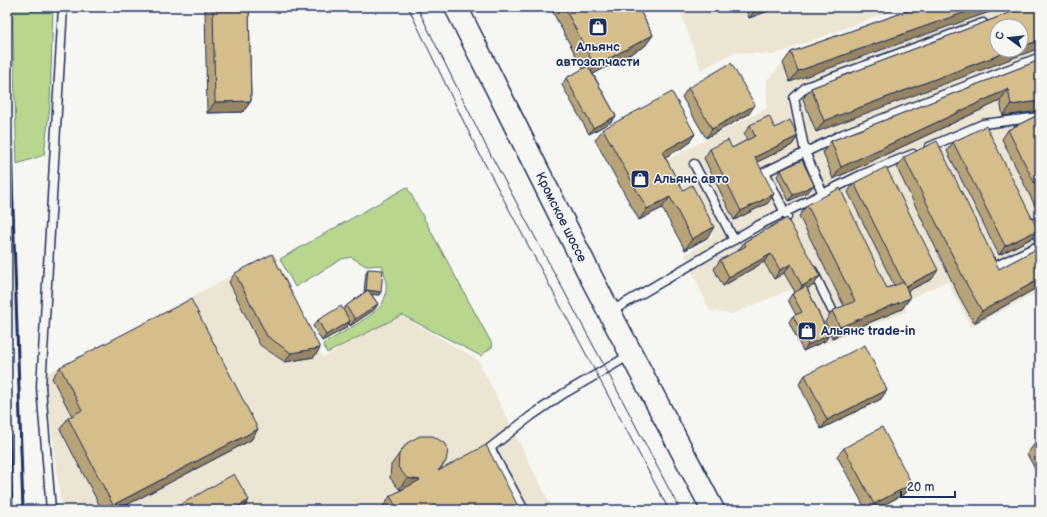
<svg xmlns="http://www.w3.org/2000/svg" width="1047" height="517" font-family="'Balsamiq Sans',sans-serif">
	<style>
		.built { fill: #ece5d3; fill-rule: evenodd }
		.green { fill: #b9d68e; stroke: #6a8276 }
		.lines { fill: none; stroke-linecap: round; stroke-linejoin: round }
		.service-casing { stroke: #1b2f5e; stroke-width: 11 }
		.primary-casing { stroke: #1b2f5e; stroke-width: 25 }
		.service { stroke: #f6f6f2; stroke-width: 8 }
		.primary { stroke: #f6f6f2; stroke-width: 22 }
		.tram { stroke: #1b2f5e; stroke-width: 1 }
		.rail { stroke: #1b2f5e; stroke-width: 3 }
		.wall { fill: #b8a378; stroke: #1b2f5e }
		.shaded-wall { fill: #968462; stroke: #1b2f5e }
		.building { fill: #d6bd8c; stroke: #1b2f5e }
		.labels { text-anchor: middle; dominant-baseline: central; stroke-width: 3; stroke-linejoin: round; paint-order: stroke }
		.poi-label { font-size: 13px; font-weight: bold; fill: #1b2f5e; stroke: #f6f6f2; text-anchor: start }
		.street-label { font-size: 13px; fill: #1b2f5e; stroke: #f6f6f2 }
	</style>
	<rect width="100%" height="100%" fill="#f6f6f2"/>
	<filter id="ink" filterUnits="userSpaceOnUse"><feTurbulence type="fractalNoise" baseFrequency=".025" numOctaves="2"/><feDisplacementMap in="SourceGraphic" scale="8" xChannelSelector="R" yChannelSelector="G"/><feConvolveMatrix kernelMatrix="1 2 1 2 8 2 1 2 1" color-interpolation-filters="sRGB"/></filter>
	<g filter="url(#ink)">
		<g class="built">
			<path d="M679 7H902L773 55 734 52 701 70Z"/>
			<path d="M944 7H1040V291L971 327 947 281 903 302 907 311 822 345 795 288 732 314 710 311 685 255 713 237 667 160 767 108V80L783 63ZM997 26H1021V50H997Z"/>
			<path d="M274 253 323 358 397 313 478 360 553 510H62L44 375Z"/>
		</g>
		<g class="green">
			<path d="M12 7H53L50 105 44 155 17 164Z"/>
			<path d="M407 187 493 346 481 356 402 315 327 353 323 344C336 336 376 315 382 304 389 293 386 276 382 265L366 266 351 257 342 259 295 287 280 259Z"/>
		</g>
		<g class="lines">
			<defs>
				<g id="service">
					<path d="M929 147 983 124 1040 117"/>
					<path d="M694 164 734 240"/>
					<path d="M823 194 805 152 794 98 806 87 983 23"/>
					<path d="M787 217 765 172 843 134 1040 57"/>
					<path d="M1032 223 1040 240"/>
					<path d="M991 261 994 267 1040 245"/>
					<path d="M813 271 832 310"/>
					<path d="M610 312 759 225 861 175 913 154"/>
					<path d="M51 510 41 387 63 7"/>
					<path d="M524 510 490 448 531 416 563 394 630 355"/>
				</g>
				<g id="primary">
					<path id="s1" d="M456 7 592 279 713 510"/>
				</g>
			</defs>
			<use href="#service" class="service-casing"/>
			<use href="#primary" class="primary-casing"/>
			<use href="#service" class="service"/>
			<use href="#primary" class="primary"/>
			<g class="tram">
				<path d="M408 7 478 151 669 510"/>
				<path d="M417 7 486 146 606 369 680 510"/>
			</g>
			<g class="rail">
				<path d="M7 27 23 510"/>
				<path d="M7 360 12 510"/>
			</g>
		</g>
		<g class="wall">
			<path d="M205 7H249L251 101 243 112 207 113Z"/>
			<path d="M550 7H638L653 35 645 46 593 74 616 116 611 122 589 134 562 85 566 78 583 69Z"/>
			<path d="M745 7H779L749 18Z"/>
			<path d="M919 7 790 82 783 63 791 52Z"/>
			<path d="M1025 7 816 132 803 99 811 88Z"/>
			<path d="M1040 60V111L1003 116 1000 101 833 179 823 152 831 141Z"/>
			<path d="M688 88 749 114 706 138 682 97Z"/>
			<path d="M1040 114V216L1002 139 1008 130Z"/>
			<path d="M750 125 775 128 798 136 792 145 757 162 768 203 734 220 704 158 710 149 732 148 747 140 744 134Z"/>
			<path d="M603 129 695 134 687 145 665 157 707 238 685 250 662 208 639 220 595 140Z"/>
			<path d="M953 142 1032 238 999 255 947 151Z"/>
			<path d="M904 157 999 269 1040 247V286L974 323 959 296 897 168Z"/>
			<path d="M781 170 809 191 789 201 777 176Z"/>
			<path d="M854 183 932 279 908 291 910 298 902 309 832 338 825 322 832 311 844 306 799 216 807 205 887 288 894 285 848 192Z"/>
			<path d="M787 218 814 285 807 288 829 335 825 341 803 351 789 322 793 316 796 315 788 300 792 294 795 292 784 273 774 279 764 262 723 286 714 269 720 260 738 251 744 242Z"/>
			<path d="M368 269 379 295 371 294 378 304 374 310 350 326 349 323 346 328 322 341 313 326 318 320 343 310 346 306 364 293 366 272Z"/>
			<path d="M235 273 320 348 314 357 285 362 260 345 229 282Z"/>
			<path d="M60 367 258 429 251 440 117 510H102L60 429 68 418 72 416 52 378Z"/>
			<path d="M805 375 881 399 821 429 799 384Z"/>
			<path d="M1040 440V478L1027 454 1035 443Z"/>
			<path d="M407 443 446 461 440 470 520 510H384L383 507 390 496 402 490 399 489 390 478 391 465Z"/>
			<path d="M844 448 912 484 906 493 874 510H866L837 456Z"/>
		</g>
		<g class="shaded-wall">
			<path d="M761 7H779L749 18 756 9Z"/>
			<path d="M980 7H1004L790 82 798 71Z"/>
			<path d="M653 35 645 46 588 77 595 66Z"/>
			<path d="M1040 40V48L816 132 824 121 1012 50H1021V47Z"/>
			<path d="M1008 89 1000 101 833 179 841 167Z"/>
			<path d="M251 101 243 112 207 113 215 102Z"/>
			<path d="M1040 101V111L1003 116 1011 105Z"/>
			<path d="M755 105 749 114 706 138 712 129Z"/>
			<path d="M616 116 611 122 589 134 593 128Z"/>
			<path d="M695 134 687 145 655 163 662 152Z"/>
			<path d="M798 136 792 145 749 166 755 157Z"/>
			<path d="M814 185 809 191 789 201 793 195Z"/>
			<path d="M774 194 768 203 734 220 741 211Z"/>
			<path d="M670 197 662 208 639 220 647 209Z"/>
			<path d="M714 227 707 238 685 250 692 239Z"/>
			<path d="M1038 230 1032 238 999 255 1005 246Z"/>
			<path d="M771 254 764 262 723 286 729 277Z"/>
			<path d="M791 264 784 273 774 279 780 270Z"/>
			<path d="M938 270 932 279 899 295 905 287Z"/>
			<path d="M820 276 814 285 796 295 802 286Z"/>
			<path d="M1040 279V286L974 323 982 311Z"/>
			<path d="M366 290 381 292 379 295 364 294Z"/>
			<path d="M910 298 902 309 832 338 840 327Z"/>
			<path d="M378 304 374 310 350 326 355 319Z"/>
			<path d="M350 321 346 328 322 341 326 335Z"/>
			<path d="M829 335 825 341 803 351 808 345Z"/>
			<path d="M320 348 314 357 285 362 291 353Z"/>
			<path d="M887 390 881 399 821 429 827 420Z"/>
			<path d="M258 429 251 440 117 510H110L113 505Z"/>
			<path d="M407 478 420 480 412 491 399 489Z"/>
			<path d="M912 484 906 493 874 510H870L874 504Z"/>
			<path d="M249 500 243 510H236L239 506Z"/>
		</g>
		<g class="building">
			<path d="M213 7H249L251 101 215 102Z"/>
			<path d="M564 7H638L653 35 595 66Z"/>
			<path d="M755 7H761L756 9Z"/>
			<path d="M919 7H980L798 71 791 52Z"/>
			<path d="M1025 7H1040V40L1021 47V26H997V50H1012L824 121 811 88Z"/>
			<path d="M1040 60V101L1011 105 1008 89 841 167 831 141Z"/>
			<path d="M731 63 755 105 712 129 688 88Z"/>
			<path d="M588 66 616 116 593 128 566 78Z"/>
			<path d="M672 92 695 134 662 152 683 190 692 185 714 227 692 239 670 197 647 209 603 129Z"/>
			<path d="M1040 114V194L1008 130Z"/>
			<path d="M769 116 775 128 790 120 798 136 755 157 774 194 741 211 710 149 728 140 732 148 755 136 750 125Z"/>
			<path d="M986 126 1038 230 1005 246 953 142Z"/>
			<path d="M937 141 999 269 1040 247V279L982 311 967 285 904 157Z"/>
			<path d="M802 160 814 185 793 195 781 170Z"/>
			<path d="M886 167 938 270 906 286 904 282H903L854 183Z"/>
			<path d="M840 188 887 288 904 282 910 298 840 327 832 311 855 301 807 205Z"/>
			<path d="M787 218 820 276 802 286 791 264 780 270 771 254 729 277 720 260 746 246 744 242Z"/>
			<path d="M272 254 320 348 291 353 267 336 235 273Z"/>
			<path d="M368 269 383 270 381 292 366 290Z"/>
			<path d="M806 286 829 335 808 345 793 316 802 312 792 294Z"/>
			<path d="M368 290 378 304 355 319 346 306Z"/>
			<path d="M191 299 258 429 113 505 68 418 82 410 60 367Z"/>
			<path d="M341 306 350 321 326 335 318 320Z"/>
			<path d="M865 345 887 390 827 420 805 375Z"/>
			<path d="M882 427 912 484 874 504 844 448Z"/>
			<path d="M420 436H433L444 443 448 450 446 461 438 471 486 445 520 510H398L390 496 420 480 407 478 398 467 399 454 407 443Z"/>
			<path d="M1040 440V452L1035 443Z"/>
			<path d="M234 474 249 500 239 506 241 510H171Z"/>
		</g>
	</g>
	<defs>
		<symbol id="shop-square" viewBox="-11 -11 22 22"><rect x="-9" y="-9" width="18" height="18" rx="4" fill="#1b2f5e" stroke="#f6f6f2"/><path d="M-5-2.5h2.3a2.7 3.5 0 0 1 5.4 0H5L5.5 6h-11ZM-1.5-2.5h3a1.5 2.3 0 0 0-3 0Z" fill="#fff"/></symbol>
	</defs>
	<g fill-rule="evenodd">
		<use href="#shop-square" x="587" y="16" width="22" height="22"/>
		<use href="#shop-square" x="629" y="168" width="22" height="22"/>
		<use href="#shop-square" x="796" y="320" width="22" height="22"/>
	</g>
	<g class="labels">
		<g class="poi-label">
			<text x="598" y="47" text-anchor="middle">Альянс<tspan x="598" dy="15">автозапчасти</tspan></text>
			<text x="654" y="179">Альянс авто</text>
			<text x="821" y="331">Альянс trade-in</text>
		</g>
		<g class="street-label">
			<text stroke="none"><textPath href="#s1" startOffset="235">Кромское шоссе</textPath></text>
		</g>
	</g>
	<rect width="1047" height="517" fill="none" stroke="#f6f6f2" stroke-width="24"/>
	<rect x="12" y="12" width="1023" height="493" fill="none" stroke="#1b2f5e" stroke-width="1.5" filter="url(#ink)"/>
	<g transform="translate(1009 38) rotate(285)"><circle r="19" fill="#f6f6f2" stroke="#9ea6b7"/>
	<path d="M0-3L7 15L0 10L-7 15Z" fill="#1b2f5e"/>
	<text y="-6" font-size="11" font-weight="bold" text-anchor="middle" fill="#1b2f5e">С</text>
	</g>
	<path d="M901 491v6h54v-6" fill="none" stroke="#1b2f5e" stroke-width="2"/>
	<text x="907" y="491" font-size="12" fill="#1b2f5e" stroke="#f6f6f2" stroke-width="3" paint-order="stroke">20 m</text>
</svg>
